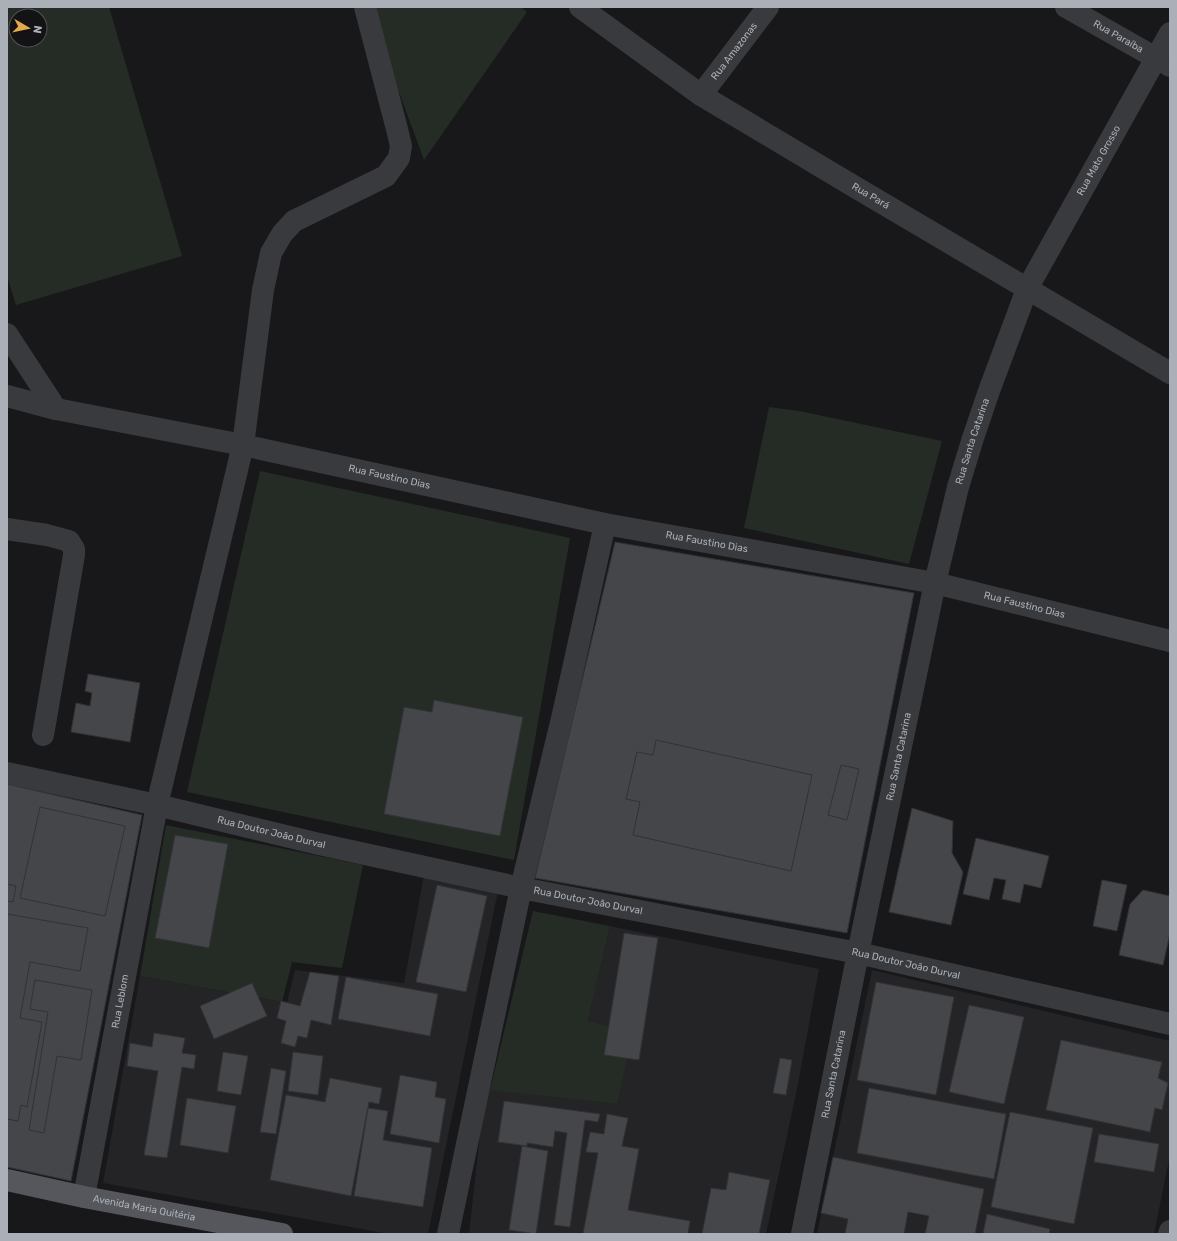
<svg xmlns="http://www.w3.org/2000/svg" width="1177" height="1241" font-family="Rubik,sans-serif">
	<style>
		.built { fill: #242427 }
		.green { fill: #242c25; fill-rule: evenodd }
		.building { fill: #45464a; stroke: #323236 }
		.lines { fill: none; stroke-linecap: round; stroke-linejoin: round }
		.minor { stroke: #393a3e; stroke-width: 22 }
		.primary { stroke: #55575d; stroke-width: 22 }
		.labels { text-anchor: middle; dominant-baseline: central; stroke-width: 3.5; stroke-linejoin: round; paint-order: stroke }
		.street-label { font-size: 10px; fill: #abb0b8; stroke: #131315 }
	</style>
	<rect width="100%" height="100%" fill="#18181a"/>
	<g class="built">
		<path d="M424 875 498 891 428 1234H390L103 1183 140 976 287 1003 295 970 404 983Z"/>
		<path d="M610 926 819 969 798 1084 766 1234H469L485 1089 617 1104 588 1021Z"/>
		<path d="M872 970 1170 1041V1155L1154 1234H817Z"/>
	</g>
	<g class="green">
		<path d="M7 7H109L182 256 16 305 7 276ZM16 16H40V40H16Z"/>
		<path d="M377 7H521L527 12 424 160 371 16Z"/>
		<path d="M769 407 799 411 942 441 909 564 744 528Z"/>
		<path d="M260 471 570 538 514 860 187 792Z"/>
		<path d="M166 825 363 865 342 968 292 962 282 1002 140 976Z"/>
		<path d="M533 911 610 926 588 1021 633 1033 617 1104 490 1090Z"/>
	</g>
	<g class="building">
		<path d="M615 542 914 593 847 933 535 878Z"/>
		<path d="M88 674 140 683 130 742 71 732 76 703 90 706 92 693 85 691Z"/>
		<path d="M434 700 523 717 500 836 384 814 404 707 432 712Z"/>
		<path d="M656 740 812 775 791 871 633 835 640 802 626 799 637 752 653 755Z"/>
		<path d="M841 765 859 769 847 820 828 815Z"/>
		<path d="M7 784 142 815 71 1181 7 1167Z"/>
		<path d="M40 807 125 826 105 916 20 898Z"/>
		<path d="M912 808 953 821 952 853 963 872 951 925 889 912Z"/>
		<path d="M175 835 228 844 209 948 155 938Z"/>
		<path d="M976 838 1049 856 1041 888 1024 884 1020 903 1002 899 1006 880 994 878 989 900 963 894Z"/>
		<path d="M1102 880 1127 885 1117 931 1093 926Z"/>
		<path d="M7 884 16 886 13 902 7 901Z"/>
		<path d="M437 885 487 896 466 992 416 982Z"/>
		<path d="M1143 890 1170 896V933L1163 965 1119 955 1130 904Z"/>
		<path d="M7 914 88 928 80 971 30 962 20 1018 42 1022 27 1107 21 1105 18 1121 7 1119Z"/>
		<path d="M624 933 658 938 639 1060 604 1055Z"/>
		<path d="M310 972 339 976 331 1025 311 1020 307 1038 298 1036 295 1047 281 1043 286 1021 277 1018 281 1001 300 1006Z"/>
		<path d="M346 977 438 994 430 1036 338 1019Z"/>
		<path d="M35 980 92 990 81 1060 57 1056 44 1133 29 1130 48 1012 30 1009Z"/>
		<path d="M876 982 954 997 936 1095 857 1080Z"/>
		<path d="M252 983 267 1016 214 1039 200 1006Z"/>
		<path d="M969 1005 1024 1017 1004 1104 949 1092Z"/>
		<path d="M154 1033 185 1038 182 1053 196 1055 194 1069 182 1067 167 1158 144 1155 158 1071 127 1066 130 1043 152 1047Z"/>
		<path d="M1061 1040 1162 1062 1158 1078 1168 1083 1162 1110 1155 1108 1150 1132 1046 1110Z"/>
		<path d="M223 1052 248 1056 241 1095 217 1091Z"/>
		<path d="M293 1052 323 1056 318 1095 288 1091Z"/>
		<path d="M780 1058 792 1060 786 1095 773 1093Z"/>
		<path d="M271 1068 286 1071 276 1134 260 1132Z"/>
		<path d="M400 1075 437 1082 435 1097 446 1099 439 1143 390 1134Z"/>
		<path d="M330 1078 382 1088 379 1104 369 1102 351 1196 270 1180 286 1095 325 1102Z"/>
		<path d="M869 1088 1006 1114 994 1179 857 1153Z"/>
		<path d="M187 1098 236 1106 228 1153 180 1145Z"/>
		<path d="M504 1101 600 1114 598 1122 585 1120 570 1227 554 1225 567 1133 555 1131 553 1147 527 1143V1146L498 1142Z"/>
		<path d="M368 1108 388 1111 383 1140 432 1148 423 1207 354 1196Z"/>
		<path d="M1010 1112 1093 1128 1074 1224 991 1207Z"/>
		<path d="M607 1114 628 1118 622 1146 639 1149 628 1210 690 1221 688 1234H583L598 1153 586 1152 590 1132 604 1134Z"/>
		<path d="M1099 1134 1159 1144 1154 1172 1094 1162Z"/>
		<path d="M522 1146 548 1151 536 1234 509 1230Z"/>
		<path d="M833 1157 984 1189 975 1234H925L929 1216 908 1212 904 1234H845L848 1219 821 1213Z"/>
		<path d="M729 1172 770 1180 759 1234H697V1233L702 1234 711 1188 726 1190Z"/>
		<path d="M987 1214 1050 1229 1049 1234H983Z"/>
	</g>
	<g class="lines">
		<g class="minor">
			<path id="s1" d="M580 7 701 95 855 187 1170 373"/>
			<path id="s2" d="M1066 7 1170 66"/>
			<path id="s3" d="M701 95 768 7"/>
			<path d="M7 334 56 409"/>
			<path id="s4" d="M7 396 56 409 243 445 605 524 935 583 1170 641"/>
			<path d="M7 529 47 535 69 541 74 549V555L43 735"/>
			<path id="s5" d="M7 773 157 805 319 844 521 888 858 953 1170 1024"/>
			<path id="s6" d="M84 1197 157 805 243 445 263 290 271 253 282 234 294 221 386 176 399 158 401 146 397 129 365 7"/>
			<path d="M448 1234 521 888 563 714 605 524"/>
			<path id="s7" d="M802 1234 858 953 935 583 958 487 973 438 989 391 1027 289 1170 33"/>
			<path d="M1169 1234 1170 1231"/>
		</g>
		<path class="primary" id="s8" d="M7 1180 84 1197 282 1234"/>
	</g>
	<g class="labels">
		<g class="street-label">
			<text stroke="none"><textPath href="#s2" startOffset="60">Rua Paraíba</textPath></text>
			<text stroke="none"><textPath href="#s3" startOffset="55">Rua Amazonas</textPath></text>
			<text stroke="none"><textPath href="#s7" startOffset="1120">Rua Mato Grosso</textPath></text>
			<text stroke="none"><textPath href="#s1" startOffset="347">Rua Pará</textPath></text>
			<text stroke="none"><textPath href="#s7" startOffset="811">Rua Santa Catarina</textPath></text>
			<text stroke="none"><textPath href="#s4" startOffset="391">Rua Faustino Dias</textPath></text>
			<text stroke="none"><textPath href="#s4" startOffset="715">Rua Faustino Dias</textPath></text>
			<text stroke="none"><textPath href="#s4" startOffset="1039">Rua Faustino Dias</textPath></text>
			<text stroke="none"><textPath href="#s7" startOffset="487">Rua Santa Catarina</textPath></text>
			<text stroke="none"><textPath href="#s5" startOffset="271">Rua Doutor João Durval</textPath></text>
			<text stroke="none"><textPath href="#s5" startOffset="595">Rua Doutor João Durval</textPath></text>
			<text stroke="none"><textPath href="#s5" startOffset="919">Rua Doutor João Durval</textPath></text>
			<text stroke="none"><textPath href="#s6" startOffset="199">Rua Leblom</textPath></text>
			<text stroke="none"><textPath href="#s7" startOffset="163">Rua Santa Catarina</textPath></text>
			<text stroke="none"><textPath href="#s8" startOffset="140">Avenida Maria Quitéria</textPath></text>
		</g>
	</g>
	<rect width="1177" height="1241" fill="none" stroke="#abb0b8" stroke-width="16"/>
	<g transform="translate(28 28) rotate(99)"><circle r="19" fill="#131315" stroke="#505256"/>
	<path d="M0-3L7 15L0 10L-7 15Z" fill="#e2ab47"/>
	<text y="-6" font-size="11" font-weight="bold" text-anchor="middle" fill="#abb0b8">N</text>
	</g>
</svg>
